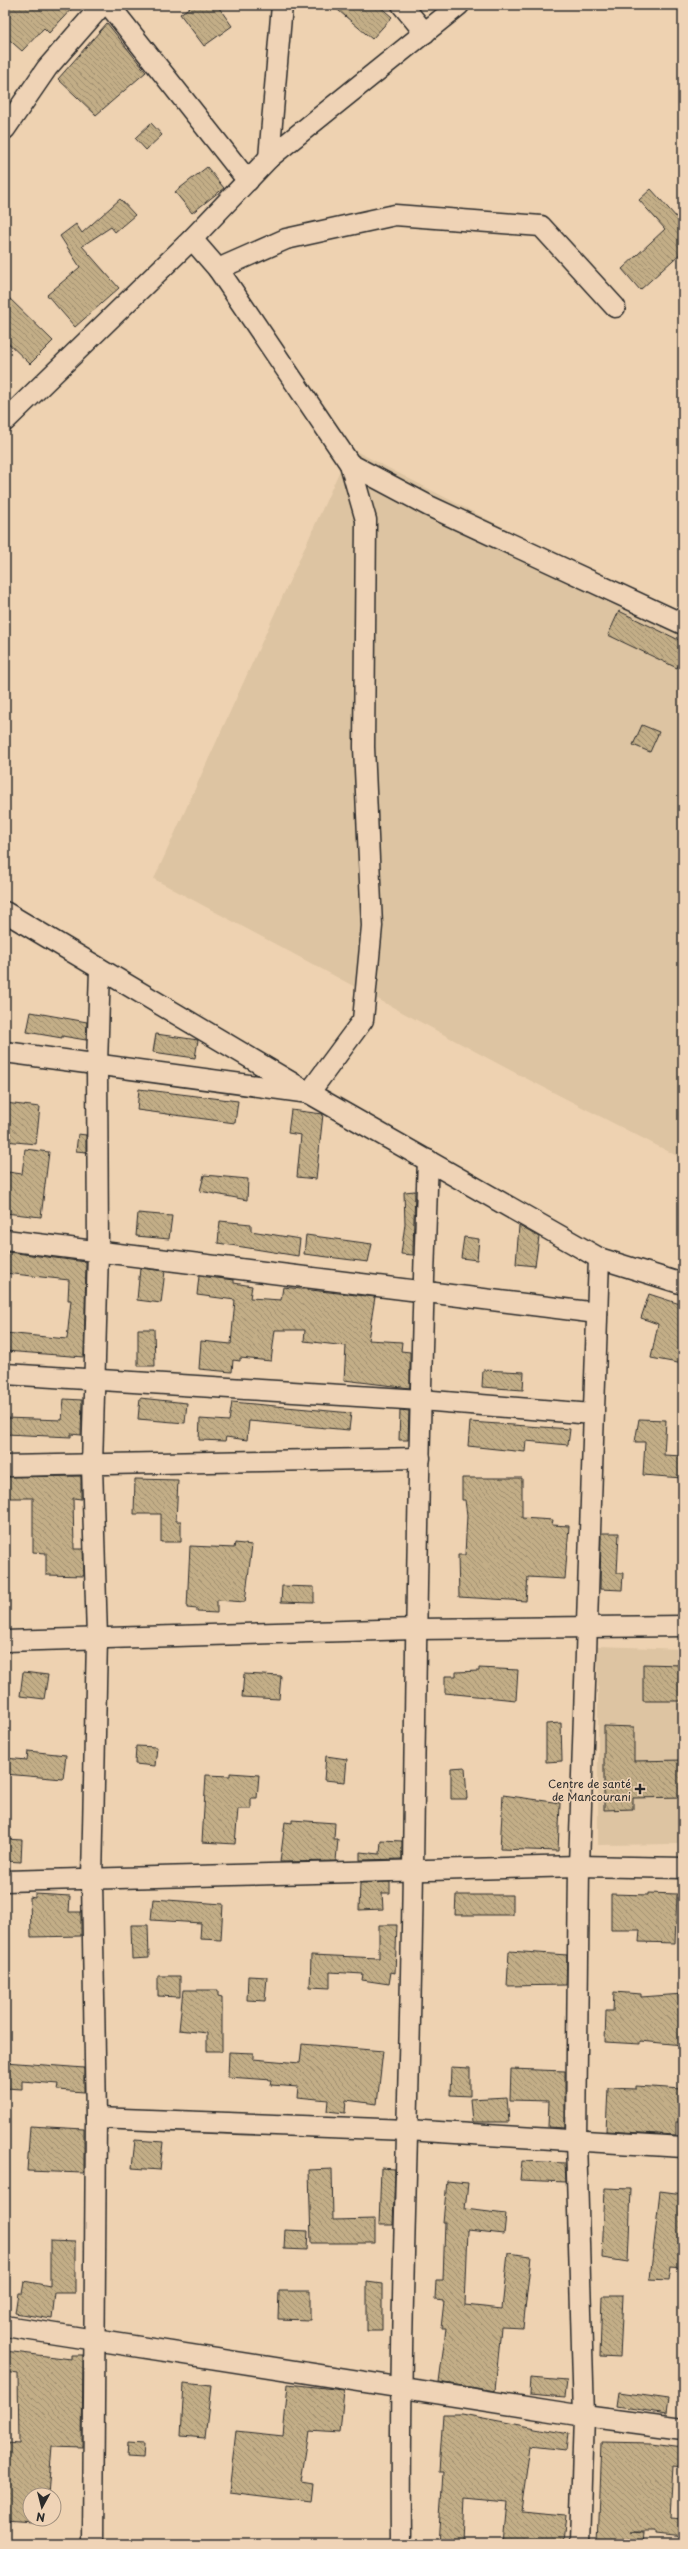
<svg xmlns="http://www.w3.org/2000/svg" width="688" height="2549" font-family="'Playpen Sans',sans-serif">
	<style>
		.built { fill: #ddc4a2 }
		.building { fill: url(#building-back-hatch); stroke: #2b2b2b }
		.lines { fill: none; stroke-linecap: round; stroke-linejoin: round }
		.minor-casing { stroke: #2b2b2b; stroke-width: 23 }
		.minor { stroke: #efd3b6; stroke-width: 20 }
		.poi-dot { fill: #2b2b2b; stroke: #efd3b6; stroke-width: 1.5 }
		.labels { text-anchor: middle; dominant-baseline: central; stroke-width: 3; stroke-linejoin: round; paint-order: stroke }
		.poi-label { font-size: 11px; fill: #2b2b2b; stroke: #efd3b6; text-anchor: end }
	</style>
	<defs>
		<pattern id="building-back-hatch" width="6" height="6" patternUnits="userSpaceOnUse"><rect width="6" height="6" fill="#c3ae87"/><path d="M-1 5l2 2M0 0l6 6M5-1l2 2" fill="none" stroke="#9f8e6f"/></pattern>
	</defs>
	<rect width="100%" height="100%" fill="#eed2b1"/>
	<filter id="ink" filterUnits="userSpaceOnUse"><feTurbulence type="fractalNoise" baseFrequency=".025" numOctaves="2"/><feDisplacementMap in="SourceGraphic" scale="8" xChannelSelector="R" yChannelSelector="G"/><feConvolveMatrix kernelMatrix="1 2 1 2 8 2 1 2 1" color-interpolation-filters="sRGB"/></filter>
	<g filter="url(#ink)">
		<g class="built">
			<path d="M350 448 683 621V1159L508 1069 154 879Z"/>
			<path d="M598 1646 683 1649V1844L598 1845Z"/>
		</g>
		<g class="building">
			<path d="M5 5H75L49 33 44 28 22 51 5 36Z"/>
			<path d="M193 5H217L232 26 204 46 180 14Z"/>
			<path d="M332 5H378L392 17 372 39Z"/>
			<path d="M107 23 146 72 96 115 58 79Z"/>
			<path d="M151 123 162 135 146 150 135 138Z"/>
			<path d="M207 167 224 188 192 213 175 192Z"/>
			<path d="M651 189 677 218 683 213V251L640 290 622 269 665 229 639 200Z"/>
			<path d="M120 199 135 215 115 232 111 227 82 246 119 288 75 327 47 295 80 267 60 236 76 224 82 233Z"/>
			<path d="M5 294 53 341 30 364 5 340Z"/>
			<path d="M619 611 683 642V657L677 668 608 635Z"/>
			<path d="M642 725 659 732 650 752 633 745Z"/>
			<path d="M31 1012 87 1022 86 1040 62 1036V1038L27 1032Z"/>
			<path d="M156 1034 198 1040 195 1058 153 1052Z"/>
			<path d="M139 1089 238 1101 235 1123 137 1110Z"/>
			<path d="M5 1103 40 1107 36 1144 5 1141Z"/>
			<path d="M291 1110 323 1114 316 1179 297 1177 301 1135 288 1133Z"/>
			<path d="M78 1134 86 1135V1152L76 1151Z"/>
			<path d="M25 1149 49 1152 41 1217 5 1213 8 1172 22 1174Z"/>
			<path d="M204 1175 248 1179 247 1200 200 1191Z"/>
			<path d="M415 1191 413 1248V1255L401 1254 405 1224 404 1192Z"/>
			<path d="M138 1213 172 1216 169 1239 136 1236Z"/>
			<path d="M220 1221 251 1224V1231L300 1239 298 1256 218 1243Z"/>
			<path d="M519 1226 539 1237 535 1266 516 1264Z"/>
			<path d="M306 1235 372 1244 368 1262 304 1254Z"/>
			<path d="M464 1237 479 1239 477 1260 461 1258Z"/>
			<path d="M8 1252 86 1262 84 1357 5 1351V1333L67 1339 71 1300H68L69 1280 5 1273Z"/>
			<path d="M140 1268 165 1271 161 1303 137 1300Z"/>
			<path d="M199 1276 234 1280V1283L252 1286 250 1298 281 1300 283 1287 375 1297 368 1340 402 1342 401 1351 410 1352V1388L344 1380 346 1346 304 1341 305 1330H275L271 1361 240 1358V1361L233 1360 232 1372 199 1369 201 1341 231 1344 235 1300 197 1295Z"/>
			<path d="M649 1294 683 1305V1364L651 1358 658 1324 641 1318Z"/>
			<path d="M138 1329H154L155 1366H138Z"/>
			<path d="M483 1370 524 1372 523 1390 482 1387Z"/>
			<path d="M140 1398 187 1403 185 1423 138 1419Z"/>
			<path d="M64 1399 82 1400 81 1435 71 1434V1437L5 1434V1418L62 1420Z"/>
			<path d="M232 1402 351 1413 349 1430 249 1421 247 1440 226 1437 225 1441 199 1440 200 1419 229 1421Z"/>
			<path d="M400 1410 409 1411 408 1440H399Z"/>
			<path d="M639 1419 666 1420 664 1455 683 1456 682 1478 643 1475 645 1442H635Z"/>
			<path d="M470 1422 570 1429 568 1445 526 1441 525 1452 468 1446Z"/>
			<path d="M81 1476V1499L73 1498 74 1549H83L84 1576 46 1575V1553L33 1552V1498H5V1477Z"/>
			<path d="M462 1478H522V1518L553 1520 552 1525 569 1526 565 1579 528 1577 526 1601 459 1597 458 1555H465L467 1515 465 1500H462Z"/>
			<path d="M135 1479 178 1480 176 1521H181V1542H161V1514H134Z"/>
			<path d="M601 1533H619L617 1573H623L622 1590 600 1589Z"/>
			<path d="M235 1543 252 1545 245 1602 217 1600V1613L197 1612V1609L187 1608 190 1546 234 1548Z"/>
			<path d="M282 1586 314 1587V1603L281 1602Z"/>
			<path d="M643 1664 683 1665V1701H643Z"/>
			<path d="M479 1668 518 1670 516 1700 445 1693V1676H456V1672L479 1671Z"/>
			<path d="M23 1672 48 1675 44 1699 20 1696Z"/>
			<path d="M244 1674 281 1676 279 1699 242 1697Z"/>
			<path d="M561 1723 562 1761 546 1762V1724Z"/>
			<path d="M604 1726 634 1727V1761L683 1760V1797L633 1798V1809L604 1810Z"/>
			<path d="M136 1746 157 1747 155 1766 135 1764Z"/>
			<path d="M28 1751 66 1755 63 1779 5 1774V1758L27 1760Z"/>
			<path d="M326 1756 347 1759 345 1782 324 1780Z"/>
			<path d="M465 1767 467 1799H451V1768Z"/>
			<path d="M230 1773 259 1775 257 1798H251V1809H238L235 1844 202 1842 206 1775 230 1776Z"/>
			<path d="M503 1795 560 1803 558 1851 500 1849Z"/>
			<path d="M292 1820 335 1823 334 1839H338L336 1861 280 1862 285 1822 292 1823Z"/>
			<path d="M5 1839 22 1840 21 1862 5 1861Z"/>
			<path d="M381 1840 402 1841V1859L360 1860V1852L380 1854Z"/>
			<path d="M390 1882V1893H382L383 1909 359 1910 360 1883Z"/>
			<path d="M648 1893 677 1894 675 1943 639 1942 640 1930H611V1894L648 1895Z"/>
			<path d="M35 1894 70 1896 69 1912H81V1936L31 1937 30 1897 35 1898Z"/>
			<path d="M456 1895H513V1915H455Z"/>
			<path d="M153 1899 223 1904 221 1940 200 1939 201 1923 151 1920Z"/>
			<path d="M131 1925H148L149 1958 132 1959Z"/>
			<path d="M379 1925H397L395 1973 391 1972 389 1984 362 1980 363 1974 330 1972V1988L310 1987 311 1955 379 1958Z"/>
			<path d="M509 1951 567 1955 566 1985 507 1986Z"/>
			<path d="M158 1976H180V1997L158 1996Z"/>
			<path d="M248 1976 267 1977 265 2001 247 2000Z"/>
			<path d="M183 1990H218V1996L222 1997V2051H207V2033L179 2030Z"/>
			<path d="M614 1992 641 1994V1997L683 1994V2045L640 2041V2044L605 2042 606 2011H613Z"/>
			<path d="M302 2044 383 2051 377 2104 346 2100 345 2113 327 2111 328 2100 297 2097 298 2087 271 2085 272 2080 228 2077 229 2052 253 2053V2059L300 2063Z"/>
			<path d="M5 2062 84 2068V2092L57 2090 58 2084 22 2081V2089L5 2088Z"/>
			<path d="M451 2067 470 2068V2096L450 2095Z"/>
			<path d="M511 2069 565 2071V2128L548 2127 549 2101 510 2100Z"/>
			<path d="M636 2086 683 2089V2122H676V2135L606 2131 608 2088 636 2089Z"/>
			<path d="M507 2097 509 2122H472L470 2099Z"/>
			<path d="M30 2126 84 2129V2173L27 2171Z"/>
			<path d="M135 2140 163 2142 160 2170 132 2168Z"/>
			<path d="M522 2161 565 2163 566 2182 520 2180Z"/>
			<path d="M381 2168 395 2169 393 2225H379Z"/>
			<path d="M332 2169 333 2220 375 2219V2243H311L309 2170Z"/>
			<path d="M447 2181 468 2183 465 2209 506 2214 504 2234 468 2230 465 2305 502 2309 508 2253 531 2256 523 2328 501 2327 495 2391 439 2382 446 2328H441L444 2301 435 2300 436 2280H443L445 2222H443Z"/>
			<path d="M605 2188 631 2189 628 2262 602 2258Z"/>
			<path d="M660 2191 683 2194V2268L671 2267 669 2280 650 2279Z"/>
			<path d="M285 2230 308 2231 307 2250 284 2249Z"/>
			<path d="M50 2241 75 2242V2293H55L52 2319 15 2313 18 2293H22L24 2281 50 2286Z"/>
			<path d="M367 2282 382 2284V2331H367Z"/>
			<path d="M279 2291H310V2320L278 2319Z"/>
			<path d="M602 2296H623L620 2357 600 2356Z"/>
			<path d="M5 2351 71 2359V2355H83L82 2447 52 2446 48 2495H30V2519H46V2524L5 2521V2443L19 2444 18 2374 5 2372Z"/>
			<path d="M530 2378 567 2381 565 2397 529 2394Z"/>
			<path d="M184 2383 211 2386 205 2438 181 2436Z"/>
			<path d="M288 2384 344 2390 340 2433 309 2431 301 2481 313 2483 311 2502 229 2492 236 2431 283 2436Z"/>
			<path d="M619 2392 669 2399 667 2414 617 2406Z"/>
			<path d="M443 2414H462L568 2434 566 2450 530 2446 521 2511 566 2515 563 2544H503L507 2502 465 2498 463 2544H438L443 2473H439Z"/>
			<path d="M128 2442 144 2443 143 2458 127 2457Z"/>
			<path d="M602 2442 652 2443 683 2447V2467L673 2466 670 2518 683 2519V2537L655 2534V2531H630L644 2532 643 2544H598Z"/>
		</g>
		<g class="lines">
			<defs>
				<g id="minor">
					<path d="M109 5 248 181"/>
					<path d="M402 5 425 33"/>
					<path d="M5 129 47 68 102 5"/>
					<path d="M269 158 282 5"/>
					<path d="M218 269 286 239 395 215 541 226 615 307"/>
					<path d="M5 421 192 239 269 158 459 5"/>
					<path d="M350 464 429 506 683 624"/>
					<path d="M5 912 309 1093 599 1258 683 1284"/>
					<path d="M5 1052 309 1093 363 1020 372 926 364 747 366 520 350 464 218 269 192 239"/>
					<path d="M5 1240 597 1313"/>
					<path d="M5 1374 421 1400 592 1414"/>
					<path d="M5 1466 420 1458"/>
					<path d="M5 1641 415 1629 683 1626"/>
					<path d="M5 1881 579 1866 683 1868"/>
					<path d="M96 2118 407 2130 683 2147"/>
					<path d="M5 2326 584 2416 683 2429"/>
					<path d="M93 2544 96 2118 92 1879 97 1638 92 1465 98 1252 97 1064 100 969"/>
					<path d="M401 2544C399 2319 410 2094 413 1869 416 1633 419 1396 428 1160"/>
					<path d="M580 2544 584 2416 576 2140 579 1866 599 1258"/>
				</g>
			</defs>
			<use href="#minor" class="minor-casing"/>
			<use href="#minor" class="minor"/>
		</g>
	</g>
	<path class="poi-dot" d="M638 1783h4v4h4v4h-4v4h-4v-4h-4v-4h4z"/>
	<g class="labels">
		<g class="poi-label">
			<text x="631" y="1783">Centre de santé<tspan x="631" dy="13">de Mancourani</tspan></text>
		</g>
	</g>
	<rect width="688" height="2549" fill="none" stroke="#efd3b6" stroke-width="20"/>
	<rect x="10" y="10" width="668" height="2529" fill="none" stroke="#2b2b2b" stroke-width="1.5" filter="url(#ink)"/>
	<g transform="translate(42 2507) rotate(187)"><circle r="19" fill="#efd3b6" stroke="#a1907e"/>
	<path d="M0-3L7 15L0 10L-7 15Z" fill="#2b2b2b"/>
	<text y="-6" font-size="11" font-weight="bold" text-anchor="middle" fill="#2b2b2b">N</text>
	</g>
</svg>
